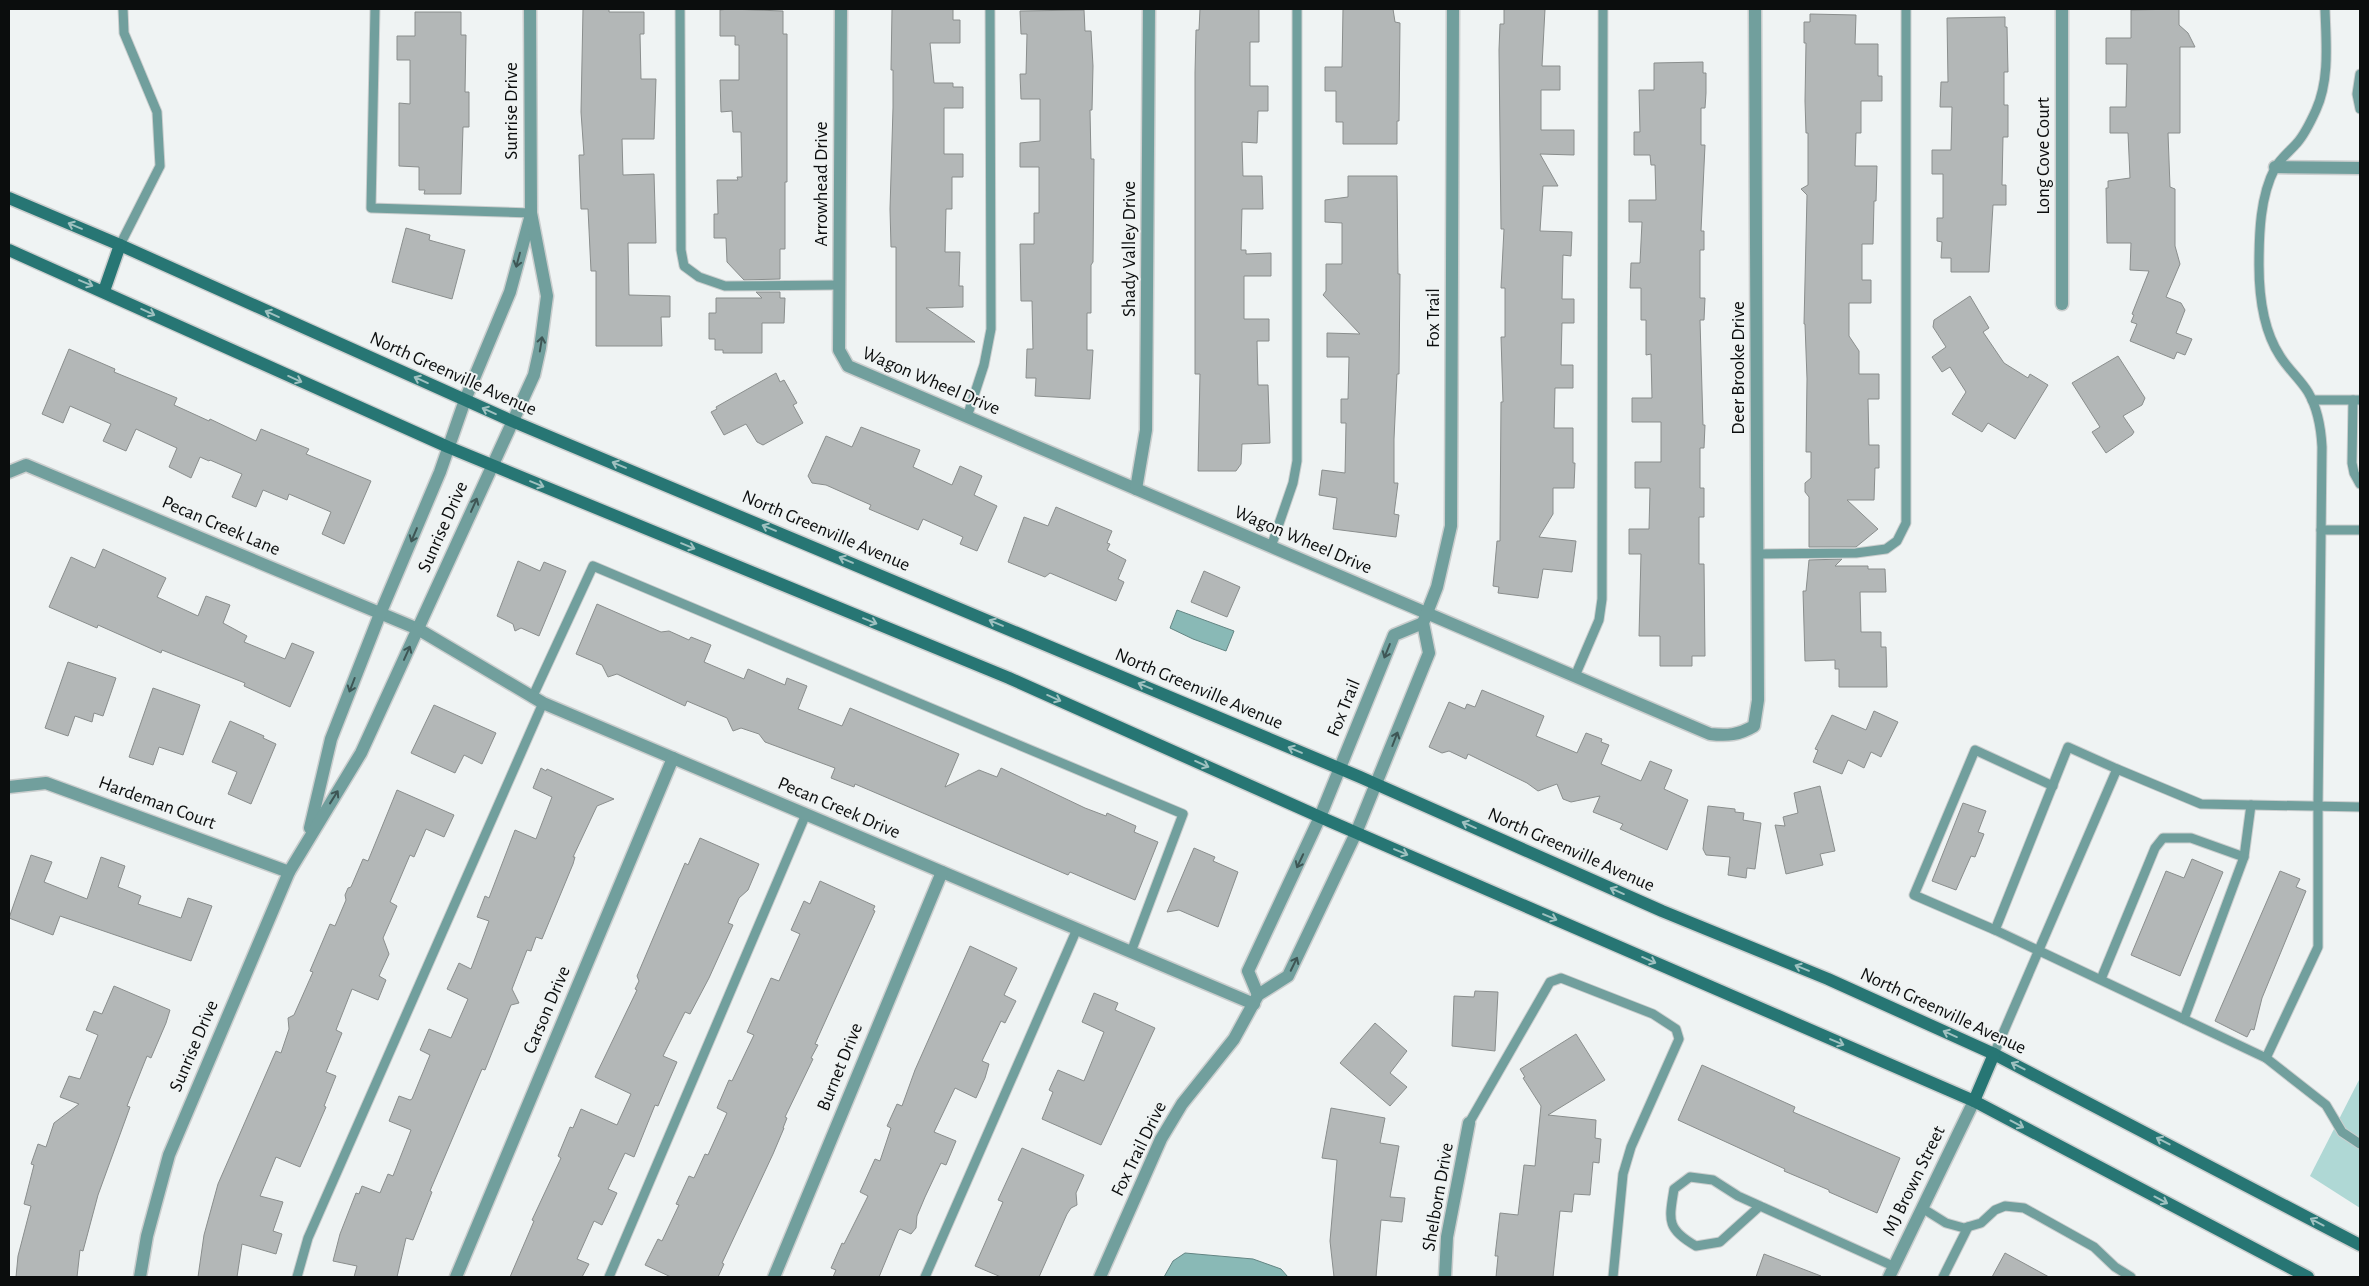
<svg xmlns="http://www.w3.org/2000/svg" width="2369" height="1286" font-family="'Alegreya Sans',sans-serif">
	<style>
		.green { fill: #afd8d5 }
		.water { fill: #89b9b6; stroke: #638583 }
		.building { fill: #b3b7b7; stroke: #8a8e8d }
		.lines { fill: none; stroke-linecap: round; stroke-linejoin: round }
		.lane-casing { stroke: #cbcece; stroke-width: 11 }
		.street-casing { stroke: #cbcece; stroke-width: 15 }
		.secondary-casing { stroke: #cbcece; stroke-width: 15 }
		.lane { stroke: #719f9d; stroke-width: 9 }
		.street { stroke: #719f9d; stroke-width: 12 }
		.secondary { stroke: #277674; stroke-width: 12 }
		.oneway { stroke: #9fc1c0 }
		.oneway2 { stroke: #3e5655 }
		.labels { text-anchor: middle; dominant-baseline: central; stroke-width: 4; stroke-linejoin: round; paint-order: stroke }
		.street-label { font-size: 19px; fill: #0b0d0d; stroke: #eff3f3 }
	</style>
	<rect width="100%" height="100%" fill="#eff3f3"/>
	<path class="green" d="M2360 1078V1208L2310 1176Z"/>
	<g class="water">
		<path d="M1177 610 1234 631 1226 651 1193 639 1170 628Z"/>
		<path d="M1185 1253 1253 1259 1281 1269 1288 1277H1164L1173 1261Z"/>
	</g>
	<g class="building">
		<path d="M583 9H609V12H644V34H640L641 79H656L654 139H622L623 175 654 174 656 243H628L629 295 670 296V317H661L662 346H596V271H591L588 209H581L579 155H584L581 112Z"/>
		<path d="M729 9 783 11V34H787V182H785V249H780V279L744 280 727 262 726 238H714V214H718L717 180H738L737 177H742L741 132H733L732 111 721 112 720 80H739V45H735V36H720V10Z"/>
		<path d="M892 9H953V20H960V43H930L934 83H953V87H963V108H944V154H963V177H952V209H946L945 252H960L959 286H963V307L926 308 975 342H896V247H891L890 209 893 108V70H891Z"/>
		<path d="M1200 9H1259V42H1250V86H1268V111H1258L1257 143 1242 142 1243 176H1262L1263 209H1242L1241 250H1246V254L1271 253V276H1244V319H1269V341H1257L1258 385H1268L1270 443 1242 444 1241 464 1236 471H1198L1200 374H1195V73L1196 30H1199Z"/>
		<path d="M1343 9H1393L1395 22 1400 23 1399 121H1397V144H1343V122H1336V91H1325V67H1342Z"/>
		<path d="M1504 9H1545L1542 66H1560V90H1541V130H1574V155L1540 154 1558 186H1543L1540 231 1572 232 1571 256 1563 255 1562 299H1574V323H1562L1561 365H1573V388H1555L1554 428H1573V463H1575L1574 488H1553V514L1539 537 1576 541 1572 572 1543 569 1538 598 1498 593 1499 587 1493 586 1497 541H1500L1501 402H1503L1501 337H1505V288H1501L1504 229H1501L1499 50 1500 24H1504Z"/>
		<path d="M2179 9V25L2188 33 2195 47H2180V133H2168L2170 187 2175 189V246L2180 264 2166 297 2181 303 2185 310 2176 333 2192 339 2185 355 2177 352 2174 359 2130 341 2137 324 2131 322 2134 315 2132 314 2149 271 2130 270 2131 243H2107L2106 188H2108V181L2130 178 2128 133H2110V107H2126L2127 64H2106V38H2131V10Z"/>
		<path d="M1084 10 1085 31H1091L1093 66 1092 110H1090L1091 159H1094L1093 262 1091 265V313H1087V350H1093L1090 399 1035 396 1036 378H1026L1027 349H1033L1032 301H1021L1020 244H1034V213H1039V167H1020V143L1040 141V99H1021L1020 74H1026L1027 34H1021L1020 11Z"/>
		<path d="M415 12H461V35H466L465 92H469V127H463L461 194H424L425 190H419V167L399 166V103L410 104V60H397V36H415Z"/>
		<path d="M1810 14 1856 15 1855 44H1878V76H1882V101H1861V133H1856L1855 166H1877L1876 201H1874L1873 244H1862V280H1871V303H1849V336L1859 351V374H1879V399H1868L1869 445H1879V468H1875L1874 500H1847L1878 529 1856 547H1809V497L1805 492V483L1811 478V452H1806L1807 379 1805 324H1804L1807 195 1801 189 1808 185V133H1806L1805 101 1806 43H1804V22H1810Z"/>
		<path d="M2005 17V27H2007L2008 72H2004V105H2008V137H2003L2002 185H2006V205H1993L1989 272H1951V258H1941L1942 242 1937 241V218H1943V174H1932V150H1951L1952 107H1940L1941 82H1948L1947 18Z"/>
		<path d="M1703 62V73H1706V93L1705 108H1701V145H1705L1701 231H1704V250H1700V298H1705L1704 320H1700L1703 425H1705L1704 448H1700V488H1704V517H1699V564H1704L1705 656H1692V666H1660V636H1639L1641 554H1629V529H1649L1650 488H1635V462H1661V422H1632V398H1652L1651 354 1646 355V320H1641V288H1630L1631 263H1640L1642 222H1629V200H1656L1655 165H1651L1650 155H1634V132H1640L1639 90H1654V63Z"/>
		<path d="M1348 176H1397L1398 274H1400L1399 374H1397L1394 439V483H1398L1394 514 1399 515 1396 537 1333 529 1337 498 1319 495 1322 470 1345 473 1346 423H1341V399H1348L1349 357H1327V333L1360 334 1323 295 1326 291V264H1342V223L1325 222V200L1348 197Z"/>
		<path d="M406 228 430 235 429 240 465 250 452 299 392 282Z"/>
		<path d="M756 292H780V298H785L784 323H762V353H723V350H715V339H709V313H716V298H762Z"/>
		<path d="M1970 296 1989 328 1983 332 2004 363 2028 378 2030 374 2048 385 2015 439 1988 423 1982 432 1952 414 1966 392 1950 367 1942 372 1932 357 1946 347 1933 327 1934 320Z"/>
		<path d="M69 349 115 369 114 372 177 398 174 405 209 421 210 419 256 441 261 429 309 449 306 454 371 481 344 544 322 534 331 512 289 494 287 500 263 490 256 507 232 497 242 474 210 460 209 461 200 457 191 478 169 467 177 448 136 429 126 451 103 441 111 424 70 406 63 423 42 414Z"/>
		<path d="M2118 356 2145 398 2142 405 2123 416 2134 432 2132 435 2106 453 2092 432 2100 427 2072 383Z"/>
		<path d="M776 373 780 382 784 380 797 403 793 405 803 423 763 445 757 442 746 424 724 435 711 412 717 409 716 407Z"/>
		<path d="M861 427 920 450 913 467 952 485 960 466 982 476 974 495 997 506 977 551 960 544 963 537 923 519 918 530 869 509 871 505 826 485 812 483 808 476 826 436 852 447Z"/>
		<path d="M1056 507 1112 531 1107 543 1110 544 1107 550 1126 560 1118 579 1124 582 1116 601 1050 573 1045 577 1008 562 1024 517 1048 526Z"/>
		<path d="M103 549 166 578 157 597 198 616 206 596 230 605 223 623 247 636 244 642 285 659 292 643 314 652 290 707 244 686 245 683 162 650 161 653 98 625 97 628 49 607 71 557 95 568Z"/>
		<path d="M1842 559 1835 566H1868V569H1885L1886 592H1860L1861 632H1881V647H1886L1887 687H1839V669H1835V660L1805 661 1803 591H1806L1809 560Z"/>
		<path d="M518 561 540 571 544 562 566 571 539 636 521 628 515 631 513 624 497 616Z"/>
		<path d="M1204 571 1240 587 1227 617 1191 602Z"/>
		<path d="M597 604 661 632 669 631 689 640 691 637 711 645 704 662 744 679 748 669 785 685 787 678 807 686 798 709 842 726 850 708 959 754 945 787 979 770 997 777 1001 768 1085 808 1106 816 1107 813 1136 826 1134 832 1158 842 1135 900 1070 872 1068 875 855 784 854 787 831 778 835 768 765 742 759 734 741 728 733 731 727 718 687 701 685 706 617 674 608 677 602 665 576 654Z"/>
		<path d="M68 662 116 678 103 716 94 713 92 722 75 716 68 736 45 728Z"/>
		<path d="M153 688 200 705 183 755 159 747 153 765 129 757Z"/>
		<path d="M1482 690 1544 716 1536 736 1577 753 1586 733 1602 739 1601 742 1609 745 1601 764 1641 781 1650 761 1672 770 1664 789 1688 800 1667 850 1620 829 1623 824 1593 812 1600 796 1571 802 1563 799 1557 784 1538 791 1527 783 1468 754 1466 759 1449 751 1442 753 1429 747 1449 702 1465 709 1467 704 1475 707Z"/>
		<path d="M434 705 496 733 482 764 464 755 455 773 411 753Z"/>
		<path d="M1874 711 1898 722 1881 757 1871 752 1864 768 1848 760 1842 774 1813 762 1818 750 1815 749 1832 715 1866 730Z"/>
		<path d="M230 721 264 736 263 738 276 744 251 804 228 794 237 772 212 762Z"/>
		<path d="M541 768 546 771 547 769 614 799 597 806 573 857H575L573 864 542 939 536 937 531 951 527 950 512 989 519 1003 511 1005 485 1070 482 1069 430 1191 432 1192 413 1240 406 1238 397 1277H354L357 1266 333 1261 340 1234 356 1193 359 1194 362 1186 380 1193 388 1174 393 1176 411 1130 389 1121 399 1096 410 1100 412 1099 430 1055 420 1050 429 1029 451 1038 468 999 447 989 459 963 471 969 489 921 477 917 485 896 489 898 515 830 536 839 552 797 533 788Z"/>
		<path d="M1820 786 1835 851 1820 854 1823 865 1786 874 1775 825 1785 826 1783 817 1798 813 1794 793Z"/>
		<path d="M397 790 454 815 444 837 426 829 414 857 410 855 390 902 397 906 383 938 389 954 379 976 386 980 378 1000 352 989 336 1030 342 1033 326 1072 336 1076 324 1106 326 1107 300 1167 276 1157 260 1196 283 1202 273 1231 282 1234 276 1254 242 1244 237 1277H198L204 1235 218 1184 276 1051 281 1053 289 1029 288 1018 294 1015 313 972 310 971 330 924 335 926 346 900 345 895 348 888 351 887 363 859 368 861Z"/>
		<path d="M1963 803 1986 811 1978 832 1984 834 1975 857 1971 856 1956 890 1932 881Z"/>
		<path d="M1708 806 1735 809V812L1744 813 1743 820 1761 823 1755 869 1747 868 1746 878 1728 875 1730 857 1706 855 1703 849Z"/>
		<path d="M700 838 759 864 748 890 739 898 728 923 733 925 709 978 690 1014 685 1012 663 1056 677 1062 670 1078 658 1106 655 1105 634 1157 625 1153 608 1189 617 1193 602 1225 594 1221 577 1259 589 1264 582 1277H510L534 1221 532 1220 561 1158 558 1156 570 1127 573 1128 581 1109 617 1125 631 1094 595 1077 637 990 635 989 639 981 637 976 685 863 688 865Z"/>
		<path d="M1194 848 1215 857 1213 861 1238 872 1218 927 1179 910 1167 912Z"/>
		<path d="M31 855 52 862 44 882 87 899 101 857 125 866 118 887 141 896 138 904 181 918 188 898 212 906 191 961 60 916 53 935 9 918Z"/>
		<path d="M2192 859 2223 872 2180 976 2131 955 2166 871 2184 878Z"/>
		<path d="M2280 871 2300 879 2296 887 2306 891 2262 998 2254 1030 2251 1029 2247 1037 2215 1021Z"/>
		<path d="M820 881 875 906 873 910 875 911 815 1044 818 1045 811 1058 813 1059 785 1117 787 1118 783 1128H784L773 1154 722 1263 724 1264 718 1277H671L645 1265 658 1239 662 1241 679 1205 676 1204 689 1176 694 1178 705 1154 708 1155 727 1113 717 1108 729 1080 732 1081 754 1035 747 1032 771 978 779 981 800 934 791 930 804 901 810 904Z"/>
		<path d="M970 946 1017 968 1004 995 1016 1001 1005 1023 1001 1021 982 1061 989 1064 985 1078 976 1098 955 1088 934 1132 956 1141 946 1165 941 1163 925 1197 917 1216 916 1228 911 1234 900 1229 898 1231 879 1277H833L836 1270 831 1268 842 1243 844 1244 868 1196 860 1192 875 1159 880 1161 891 1128 887 1126 897 1104 902 1106 915 1070Z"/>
		<path d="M114 986 170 1010 166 1023 151 1058 147 1056 127 1106 130 1107 98 1195 83 1251 80 1250 77 1277H16L18 1256 31 1206 24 1204 34 1165 31 1164 38 1144 46 1147 54 1123 79 1104 60 1097 69 1076 80 1079 98 1035 86 1030 94 1011 102 1014Z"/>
		<path d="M1475 991 1498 992 1495 1051 1452 1046 1454 996 1474 997Z"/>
		<path d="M1094 993 1118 1003 1115 1010 1155 1028 1101 1145 1042 1119 1053 1092 1049 1090 1058 1070 1084 1081 1104 1032 1082 1022Z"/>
		<path d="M1375 1023 1407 1051 1390 1073 1407 1087 1390 1106 1340 1063Z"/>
		<path d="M1576 1034 1605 1080 1548 1115 1596 1120 1595 1138 1601 1139 1599 1163 1593 1162 1590 1195 1574 1194 1572 1212 1560 1211 1553 1277H1496L1498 1256H1495L1500 1213 1518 1215 1524 1165 1535 1166 1541 1106 1523 1078 1525 1077 1520 1069Z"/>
		<path d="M1702 1065 1795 1107 1793 1112 1900 1158 1877 1213 1829 1192V1190L1784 1171 1785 1169 1678 1120Z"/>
		<path d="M1331 1108 1385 1118 1380 1143 1399 1146 1390 1197 1405 1198 1402 1222 1381 1220 1376 1277H1334L1330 1241 1337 1160 1322 1158Z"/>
		<path d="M1022 1148 1084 1175 1076 1193 1077 1205 1071 1208 1067 1214 1039 1277H1001L975 1266 1003 1202 998 1200Z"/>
		<path d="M2005 1253 2049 1277H1992Z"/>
		<path d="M1764 1254 1821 1276V1277H1756Z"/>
	</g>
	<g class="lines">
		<defs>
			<g id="lane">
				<path d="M375 9 371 208 531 213"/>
				<path d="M680 9 681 250 684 266 699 277 725 286 839 285"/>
				<path d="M2360 74 2357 94 2360 109"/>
				<path d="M120 245 160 166 157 112 124 33 123 9"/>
				<path d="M2312 400H2360"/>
				<path d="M2353 400 2352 463 2354 473 2360 484"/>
				<path d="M967 417 984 365 991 329 990 9"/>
				<path d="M2321 530H2360"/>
				<path d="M1271 547 1293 483 1297 461V9"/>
				<path d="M1758 554 1856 553 1886 549 1897 541 1906 523V9"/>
				<path d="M1575 676 1599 620 1602 599 1603 9"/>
				<path d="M532 698 593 566 1183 814 1131 952"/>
				<path d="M2117 769 2068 747 1995 930 2266 1058 2318 947V805L2322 447C2321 427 2318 409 2308 392 2300 379 2288 369 2280 356 2263 330 2259 296 2259 265 2259 234 2260 196 2275 168 2280 159 2290 151 2297 143 2305 134 2311 121 2316 110 2330 79 2326 42 2325 9"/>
				<path d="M1995 930 1914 895 1975 750 2053 786"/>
				<path d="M2101 979 2155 848 2163 838H2191L2244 857"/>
				<path d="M2184 1019 2244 857 2251 805"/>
				<path d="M1994 1054 2117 769 2201 804 2360 807"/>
				<path d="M2266 1058 2326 1105 2342 1132 2360 1144"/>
				<path d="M1469 1123 1550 982 1561 978 1653 1014 1676 1029 1679 1039 1631 1147 1623 1174 1613 1277"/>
				<path d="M1760 1206 1720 1242 1696 1246C1666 1229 1669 1220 1674 1189L1690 1177 1713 1180 1738 1196 1893 1266"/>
				<path d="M1922 1208 1946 1223 1964 1228 1981 1223 1995 1210 2005 1206 2024 1208 2094 1247 2115 1267 2131 1277"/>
				<path d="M297 1277 308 1238 543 703"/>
				<path d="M609 1277 806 814"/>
				<path d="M925 1277 1077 929"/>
				<path d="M1943 1277 1968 1227"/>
			</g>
			<g id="street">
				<path d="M841 9 839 350 848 366 1710 734C1727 736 1739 735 1754 726L1758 700 1755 9"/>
				<path d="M2275 167 2360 168"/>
				<path d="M2062 304V9"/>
				<path d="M9 472 26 465 418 629 543 703 1254 1004"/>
				<path d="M1136 489 1146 430 1149 9"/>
				<path d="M9 787 46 783 289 872"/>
				<path d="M310 828 331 739 380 614 440 472 465 400 510 292 530 218"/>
				<path d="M1258 995 1248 971 1320 817 1394 635 1423 623"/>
				<path d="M140 1277 147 1236 169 1155 289 872 361 753 534 375 540 348 547 296 531 213 530 9"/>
				<path d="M456 1277 673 758"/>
				<path d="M774 1277 942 872"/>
				<path d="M1100 1277 1161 1139 1182 1104 1234 1039 1258 995 1288 976 1356 833 1429 653 1423 623 1437 587 1451 526 1453 9"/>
				<path d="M1445 1277 1447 1237 1469 1123"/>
				<path d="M1889 1277 1974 1101"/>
			</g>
			<g id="secondary">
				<path d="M9 198 120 245 512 421 1360 777 1662 911 1828 979 1994 1054 2360 1245"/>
				<path d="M9 250 448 447 1009 678 1320 817 1974 1101 2308 1277"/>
				<path d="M104 291 120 245"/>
				<path d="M1974 1101 1994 1054"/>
			</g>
		</defs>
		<use href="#lane" class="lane-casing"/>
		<use href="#street" class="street-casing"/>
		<use href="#secondary" class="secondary-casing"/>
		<use href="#lane" class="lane"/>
		<use href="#street" class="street"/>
		<use href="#secondary" class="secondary"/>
	</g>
	<defs><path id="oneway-shaft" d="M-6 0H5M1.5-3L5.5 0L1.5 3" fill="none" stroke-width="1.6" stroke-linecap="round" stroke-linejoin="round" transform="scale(1.25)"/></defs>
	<g class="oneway">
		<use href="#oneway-shaft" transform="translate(75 226) rotate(-157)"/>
		<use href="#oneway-shaft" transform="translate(86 283) rotate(23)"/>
		<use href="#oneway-shaft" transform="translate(148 312) rotate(25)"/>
		<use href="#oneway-shaft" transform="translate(272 314) rotate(-156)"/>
		<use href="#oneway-shaft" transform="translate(295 379) rotate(24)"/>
		<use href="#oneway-shaft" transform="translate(421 380) rotate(-156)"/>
		<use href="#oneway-shaft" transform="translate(489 411) rotate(-156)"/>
		<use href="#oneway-shaft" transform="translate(619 465) rotate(-157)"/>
		<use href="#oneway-shaft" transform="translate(537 484) rotate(22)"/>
		<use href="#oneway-shaft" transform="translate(769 528) rotate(-157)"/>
		<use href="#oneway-shaft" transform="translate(688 546) rotate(22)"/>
		<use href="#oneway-shaft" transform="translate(846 560) rotate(-157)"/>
		<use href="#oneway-shaft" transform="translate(870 621) rotate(22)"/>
		<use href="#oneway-shaft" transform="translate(996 623) rotate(-157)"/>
		<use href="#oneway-shaft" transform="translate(1145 686) rotate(-157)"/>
		<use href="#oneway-shaft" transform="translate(1054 698) rotate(24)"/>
		<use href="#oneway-shaft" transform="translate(1295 750) rotate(-157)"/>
		<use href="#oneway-shaft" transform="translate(1202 764) rotate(24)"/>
		<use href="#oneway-shaft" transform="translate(1469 825) rotate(-156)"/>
		<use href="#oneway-shaft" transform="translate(1401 852) rotate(23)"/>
		<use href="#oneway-shaft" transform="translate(1617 891) rotate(-156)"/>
		<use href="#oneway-shaft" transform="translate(1550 917) rotate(23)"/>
		<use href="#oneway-shaft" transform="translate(1649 960) rotate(24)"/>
		<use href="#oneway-shaft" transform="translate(1802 968) rotate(-158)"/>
		<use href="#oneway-shaft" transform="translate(1950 1034) rotate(-156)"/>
		<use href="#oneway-shaft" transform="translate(1837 1042) rotate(23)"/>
		<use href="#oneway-shaft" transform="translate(2018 1066) rotate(-153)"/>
		<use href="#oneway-shaft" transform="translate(2017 1124) rotate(28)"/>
		<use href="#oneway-shaft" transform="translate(2163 1141) rotate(-153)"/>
		<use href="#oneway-shaft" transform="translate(2161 1200) rotate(28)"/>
		<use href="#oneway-shaft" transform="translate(2317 1222) rotate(-152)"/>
	</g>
	<g class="oneway2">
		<use href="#oneway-shaft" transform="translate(518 260) rotate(105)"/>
		<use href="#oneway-shaft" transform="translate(541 344) rotate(-81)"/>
		<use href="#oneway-shaft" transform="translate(474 505) rotate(-66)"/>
		<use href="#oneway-shaft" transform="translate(414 535) rotate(113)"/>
		<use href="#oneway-shaft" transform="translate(1387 651) rotate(112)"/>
		<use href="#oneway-shaft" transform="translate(407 653) rotate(-66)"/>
		<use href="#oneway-shaft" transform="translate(352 685) rotate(111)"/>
		<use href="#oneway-shaft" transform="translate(1395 739) rotate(-69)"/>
		<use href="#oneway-shaft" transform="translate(334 797) rotate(-58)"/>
		<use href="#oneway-shaft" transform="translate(1300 861) rotate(115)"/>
		<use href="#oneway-shaft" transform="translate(1294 964) rotate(-64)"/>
	</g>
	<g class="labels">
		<g class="street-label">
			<text transform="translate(511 111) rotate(-90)">Sunrise Drive</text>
			<text transform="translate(2043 156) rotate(-90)">Long Cove Court</text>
			<text transform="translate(821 184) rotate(-90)">Arrowhead Drive</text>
			<text transform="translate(1129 249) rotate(-90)">Shady Valley Drive</text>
			<text transform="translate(1433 318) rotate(-90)">Fox Trail</text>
			<text transform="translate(1738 368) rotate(-90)">Deer Brooke Drive</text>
			<text transform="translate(453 374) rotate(24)">North Greenville Avenue</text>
			<text transform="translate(931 381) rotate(23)">Wagon Wheel Drive</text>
			<text transform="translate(221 526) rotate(23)">Pecan Creek Lane</text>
			<text transform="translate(443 527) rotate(-66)">Sunrise Drive</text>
			<text transform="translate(826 531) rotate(23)">North Greenville Avenue</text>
			<text transform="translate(1303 540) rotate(23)">Wagon Wheel Drive</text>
			<text transform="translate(1199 689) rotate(23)">North Greenville Avenue</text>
			<text transform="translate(1344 708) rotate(-68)">Fox Trail</text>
			<text transform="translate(157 803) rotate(20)">Hardeman Court</text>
			<text transform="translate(839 808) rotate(23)">Pecan Creek Drive</text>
			<text transform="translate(1571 850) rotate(24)">North Greenville Avenue</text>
			<text transform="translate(547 1010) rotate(-67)">Carson Drive</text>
			<text transform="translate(1943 1011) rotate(25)">North Greenville Avenue</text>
			<text transform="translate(194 1046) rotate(-67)">Sunrise Drive</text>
			<text transform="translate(840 1067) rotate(-68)">Burnet Drive</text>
			<text transform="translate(1139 1149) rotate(-64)">Fox Trail Drive</text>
			<text transform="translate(1914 1181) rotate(-64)">MJ Brown Street</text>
			<text transform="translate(1438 1197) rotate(-80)">Shelborn Drive</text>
		</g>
	</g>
	<rect width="2369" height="1286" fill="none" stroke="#0b0d0d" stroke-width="20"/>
</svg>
